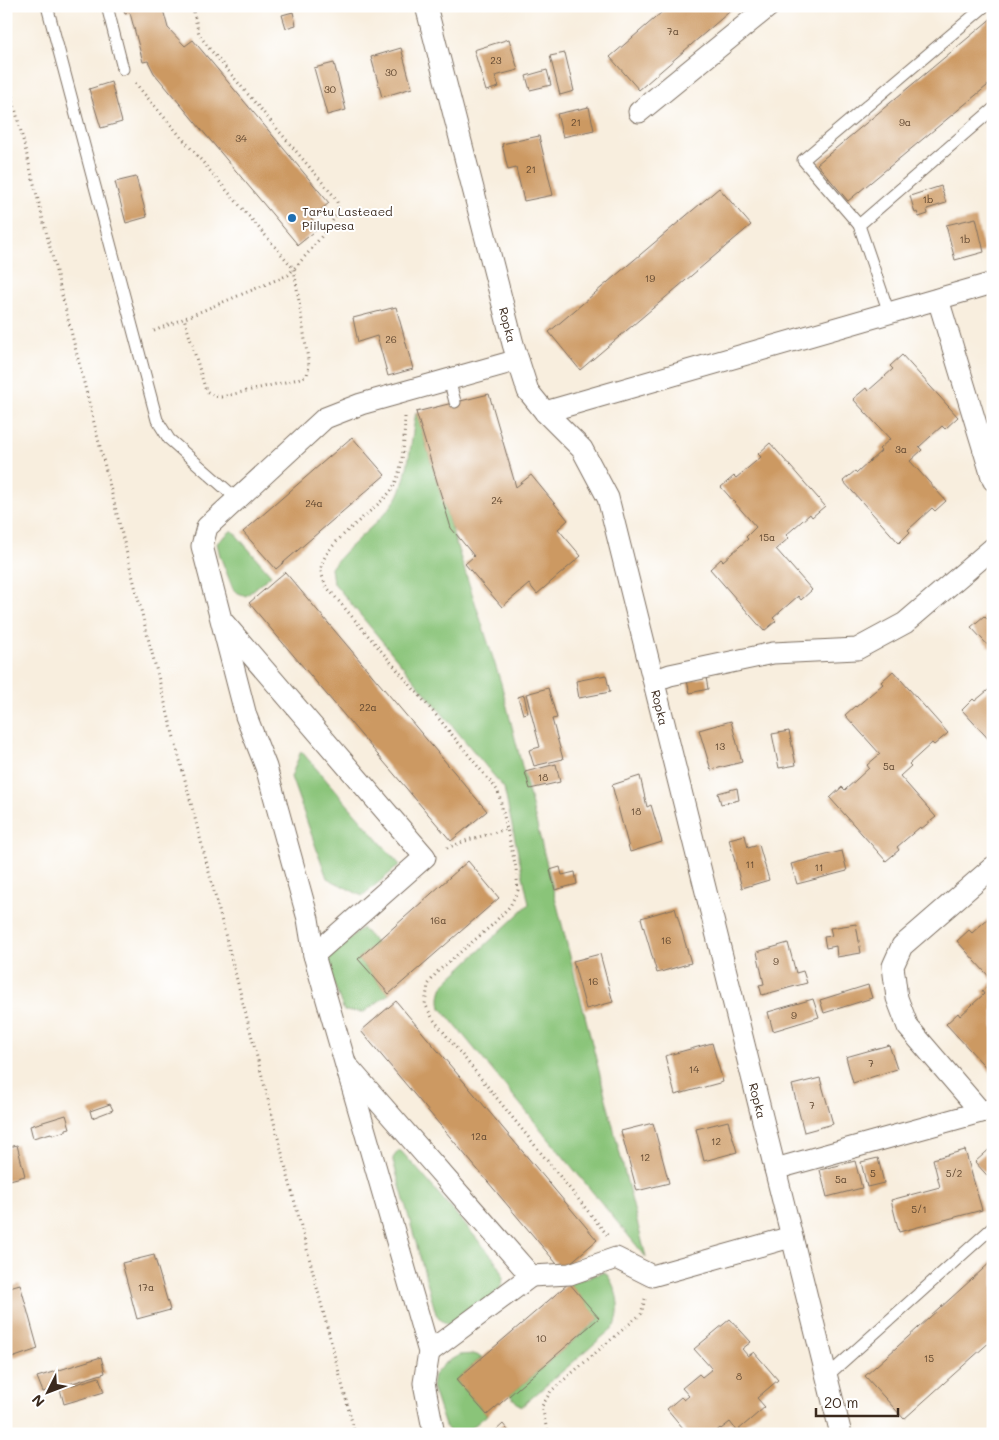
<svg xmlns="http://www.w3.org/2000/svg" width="999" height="1440" font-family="Mali,sans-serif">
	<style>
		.green { fill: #8ac479; stroke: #62774c }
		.building { fill: #cc9962 }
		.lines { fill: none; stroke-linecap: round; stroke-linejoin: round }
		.service-casing { stroke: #7d6f61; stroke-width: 13 }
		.minor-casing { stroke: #7d6f61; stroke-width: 23 }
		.path { stroke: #7d6f61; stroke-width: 3; stroke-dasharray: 1 4; stroke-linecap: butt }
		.service { stroke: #fff; stroke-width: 11 }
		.minor { stroke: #fff; stroke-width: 21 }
		.poi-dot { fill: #1f6fb2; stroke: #fff; stroke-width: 2 }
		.labels { text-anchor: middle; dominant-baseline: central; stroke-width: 4; stroke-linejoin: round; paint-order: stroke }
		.number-label { font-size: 10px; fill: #5f462f }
		.poi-label { font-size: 12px; fill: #3b2a1e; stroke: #fff; text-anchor: start }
		.street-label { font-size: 12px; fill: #3b2a1e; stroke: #fff }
	</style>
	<rect width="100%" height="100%" fill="#fff"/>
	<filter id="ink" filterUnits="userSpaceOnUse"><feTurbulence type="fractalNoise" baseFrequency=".02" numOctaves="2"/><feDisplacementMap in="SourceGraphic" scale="10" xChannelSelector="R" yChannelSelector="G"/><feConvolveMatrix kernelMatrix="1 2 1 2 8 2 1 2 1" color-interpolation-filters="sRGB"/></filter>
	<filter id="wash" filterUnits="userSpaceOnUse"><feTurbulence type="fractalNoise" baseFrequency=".0096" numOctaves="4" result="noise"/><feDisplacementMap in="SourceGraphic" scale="20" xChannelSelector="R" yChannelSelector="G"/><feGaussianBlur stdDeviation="1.12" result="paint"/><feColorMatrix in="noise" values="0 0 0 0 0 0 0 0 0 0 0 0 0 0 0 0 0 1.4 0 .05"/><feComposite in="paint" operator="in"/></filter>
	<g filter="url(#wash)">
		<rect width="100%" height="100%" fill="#f8eede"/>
		<g class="green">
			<path d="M416 412 451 528 501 683 646 1257 441 1008C439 999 440 991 445 983L529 904 504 788 333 582 331 568C350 542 380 524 397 498 408 480 412 434 416 412Z"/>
			<path d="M232 530 271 575 246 596 236 592 233 589 220 556 217 543Z"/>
			<path d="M301 751 400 865 362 896 327 878 291 777Z"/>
			<path d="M362 928 376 943 358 959 389 994 364 1012 344 1011 327 966 328 958Z"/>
			<path d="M398 1151H401L420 1172 495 1260C498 1265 503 1271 503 1277 503 1299 466 1316 450 1326L441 1320 436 1314 393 1161V1158Z"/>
			<path d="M605 1272C617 1287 622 1308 615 1326L521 1407 510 1395 599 1319 569 1283Z"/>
			<path d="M474 1354 482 1357 456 1380 487 1415 464 1434H452L445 1426 432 1387 434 1375 444 1364 459 1355Z"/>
		</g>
		<g id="blocks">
			<g class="building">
				<path d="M123 6H162L168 28 185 46 193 40 329 203 311 218 319 228 298 245 154 73 148 61 143 62 130 13 125 14Z"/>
				<path d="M669 6H736L639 90 610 57Z"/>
				<path d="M293 12 296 25 286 28 282 15Z"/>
				<path d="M993 17V81L848 201 817 164Z"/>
				<path d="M509 39 518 70 495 76 499 87 486 91 474 50Z"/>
				<path d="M401 48 412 88 382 97 371 57Z"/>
				<path d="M565 53 574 91 560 95 550 56Z"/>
				<path d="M334 63 346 110 327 115 314 68Z"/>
				<path d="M547 70 551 85 530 90 526 76Z"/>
				<path d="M111 82 122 122 101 128 89 89Z"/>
				<path d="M589 107 594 130 563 137 557 114Z"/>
				<path d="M539 136 553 195 524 201 516 168 508 170 502 144Z"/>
				<path d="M136 177 147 217 126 223 115 182Z"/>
				<path d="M941 186 946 203 927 209 928 214 919 217 917 212 915 213 910 196Z"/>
				<path d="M719 188 751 225 580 370 549 332Z"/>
				<path d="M976 218 984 252 955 260 946 225Z"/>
				<path d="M396 307 413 369 388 376 377 336 358 342 353 318Z"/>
				<path d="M902 355 958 417 945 429 942 426 919 447 922 450 910 461 946 501 935 511 932 508 908 530 910 532 899 543 843 481 855 471 857 473 881 451 879 449 890 439 853 399 866 388 868 391 893 369 890 366Z"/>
				<path d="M489 394 516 487 531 475 568 520 558 529 581 556 537 594 529 584 502 607 465 564 474 556 451 528 416 412Z"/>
				<path d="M352 437 385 475 276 569 243 532Z"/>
				<path d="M770 443 825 506 812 517 810 514 786 535 789 538 776 549 812 590 801 600 798 596 773 618 776 621 764 631 710 569 721 559 723 561 748 539 746 537 756 527 721 487 734 476 736 478 761 457 758 454Z"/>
				<path d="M285 572 487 811 451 841 249 603Z"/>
				<path d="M993 613V651L971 627 984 616 987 619Z"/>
				<path d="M893 671 948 733 934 745 932 743 909 764 911 766 900 776 936 817 921 829 920 827 897 847 899 850 886 861 830 798 842 787 845 790 869 768 867 765 880 754 845 715 855 706 856 707 883 684 881 682Z"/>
				<path d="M606 675 610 692 579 698 576 681Z"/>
				<path d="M706 677 708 689 690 693 687 681Z"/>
				<path d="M993 686V744L962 710 973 699 975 701Z"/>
				<path d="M548 688 557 718 552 719 563 759 534 766 529 750 540 747 526 694Z"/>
				<path d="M524 695 528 713 523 714 518 697Z"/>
				<path d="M731 721 742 762 711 770 699 730Z"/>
				<path d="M789 731 796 765 779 768 772 734Z"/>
				<path d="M556 764 560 782 530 789 525 772Z"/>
				<path d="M640 776 647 807 651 805 662 842 630 852 612 785Z"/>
				<path d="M737 788 739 800 721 804 718 793Z"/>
				<path d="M745 835 748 848 759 845 769 880 742 888 729 839Z"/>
				<path d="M842 851 847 871 797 884 791 864Z"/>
				<path d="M468 861 499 898 389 994 358 959Z"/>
				<path d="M560 867 562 875 575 872 577 884 555 890 550 870Z"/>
				<path d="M675 908 691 963 657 973 641 918Z"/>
				<path d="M993 914V1075L946 1024 958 1013 960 1016 984 994 982 991 993 981 957 941 969 930 972 933Z"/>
				<path d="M856 924 861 953 837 957 836 946 826 948 824 937 832 936 830 928Z"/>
				<path d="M788 943 796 973 803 971 807 983 762 995 759 985 764 984 757 952Z"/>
				<path d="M600 954 613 1002 586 1009 573 961Z"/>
				<path d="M868 985 872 998 824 1013 820 1000Z"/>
				<path d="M813 999 819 1017 773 1031 768 1012Z"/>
				<path d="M396 1001 597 1240 562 1270 361 1031Z"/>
				<path d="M712 1043 723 1082 675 1095 665 1056Z"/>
				<path d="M889 1045 897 1069 853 1083 846 1057Z"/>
				<path d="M820 1078 833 1124 804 1132 792 1085Z"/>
				<path d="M110 1104 113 1110 92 1118 90 1111Z"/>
				<path d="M66 1115 70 1128 66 1129V1131L52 1135 51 1133 33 1138 30 1126Z"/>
				<path d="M728 1121 737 1152 704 1161 696 1129Z"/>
				<path d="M653 1123 669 1183 637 1191 621 1131Z"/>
				<path d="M17 1145 25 1176 6 1181V1148Z"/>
				<path d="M993 1146V1182L975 1162Z"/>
				<path d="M965 1150 982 1210 899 1232 891 1200 940 1187 933 1159Z"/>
				<path d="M878 1158 884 1183 867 1187 861 1162Z"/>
				<path d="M855 1161 862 1188 827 1197 820 1170Z"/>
				<path d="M154 1255 170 1310 137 1319 122 1263Z"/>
				<path d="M993 1260V1339L904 1419 865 1376Z"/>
				<path d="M569 1283 599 1318 487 1415 456 1380Z"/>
				<path d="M20 1284 38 1349 6 1360V1288Z"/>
				<path d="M730 1319 751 1342 742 1349 748 1356 754 1352 778 1380 757 1398 765 1407 737 1431 730 1422 721 1429 720 1428 713 1434H688L667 1409 681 1397 684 1400 689 1396 682 1388 699 1374 702 1377 712 1369 694 1349Z"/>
				<path d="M101 1357 105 1373 43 1392 37 1377Z"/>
				<path d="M99 1377 104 1392 64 1404 60 1389Z"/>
				<path d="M503 1424 511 1434H492Z"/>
			</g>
		</g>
	</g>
	<g filter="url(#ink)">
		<use href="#blocks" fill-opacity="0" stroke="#7d6f61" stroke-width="1"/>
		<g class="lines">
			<defs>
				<g id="service">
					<path d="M47 6 157 420 169 439 237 499"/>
					<path d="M107 6 123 69"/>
					<path d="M859 225 803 160 985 6"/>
					<path d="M889 313 859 225 993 109"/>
					<path d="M449 379 455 402"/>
					<path d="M826 1377 993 1227"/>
				</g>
				<g id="minor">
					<path id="s1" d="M426 6 513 344 528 391 545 412 582 449 608 498 841 1434"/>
					<path d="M639 112 769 6"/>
					<path d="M938 299 993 480"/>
					<path d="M545 412 993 283"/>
					<path d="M224 623 425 857 314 955"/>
					<path d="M654 681 670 675 773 653 857 649 905 623 993 548"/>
					<path d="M993 867 902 946 893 966 897 998 908 1027 981 1112 993 1109"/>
					<path d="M350 1069 531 1276 429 1352"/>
					<path d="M775 1169 981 1112"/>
					<path d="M531 1276 570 1274 616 1258 652 1276 791 1237"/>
					<path d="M434 1434 424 1383 429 1352 314 955 308 919 266 767 246 716 202 546 207 527 325 418 361 404 518 360"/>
				</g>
			</defs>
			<use href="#service" class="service-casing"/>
			<use href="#minor" class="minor-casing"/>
			<g class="path">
				<path d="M251 6 252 9"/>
				<path d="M6 72 145 626 355 1434"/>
				<path d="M135 83 294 269 309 366 307 375 298 379 221 397 214 396 206 391 184 318"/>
				<path d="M154 331 288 275C299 264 335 223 338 210 339 204 336 200 333 195L208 47 199 34 192 6"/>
				<path d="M405 417C404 439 404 474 390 492 374 512 321 545 321 570 321 574 324 580 325 585L435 714 498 791 507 829"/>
				<path d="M447 848 468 840 507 829 516 868 518 890 510 906 491 926 437 972 428 985 425 1004 433 1019 608 1236"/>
				<path d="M550 1434 546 1426 542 1406 551 1391 641 1314 645 1299"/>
			</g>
			<use href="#service" class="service"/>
			<use href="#minor" class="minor"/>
		</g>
	</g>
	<circle class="poi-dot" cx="292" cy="218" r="5"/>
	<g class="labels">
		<g class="number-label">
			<text x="673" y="31">7a</text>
			<text x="496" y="60">23</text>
			<text x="391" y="72">30</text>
			<text x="330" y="89">30</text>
			<text x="576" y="122">21</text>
			<text x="905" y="122">9a</text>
			<text x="241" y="138">34</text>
			<text x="531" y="169">21</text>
			<text x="928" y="199">1b</text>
			<text x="965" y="239">1b</text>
			<text x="650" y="278">19</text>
			<text x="391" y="339">26</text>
			<text x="901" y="449">3a</text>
			<text x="497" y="500">24</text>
			<text x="314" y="503">24a</text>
			<text x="767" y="537">15a</text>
			<text x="368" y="707">22a</text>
			<text x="720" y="746">13</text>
			<text x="889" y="766">5a</text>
			<text x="543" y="777">18</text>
			<text x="636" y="811">18</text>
			<text x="750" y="864">11</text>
			<text x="819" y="867">11</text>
			<text x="438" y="920">16a</text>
			<text x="666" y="940">16</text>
			<text x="776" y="961">9</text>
			<text x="593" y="981">16</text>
			<text x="794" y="1015">9</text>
			<text x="871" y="1063">7</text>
			<text x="694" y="1069">14</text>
			<text x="812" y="1105">7</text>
			<text x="479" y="1136">12a</text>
			<text x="716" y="1141">12</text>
			<text x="645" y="1157">12</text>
			<text x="873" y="1173">5</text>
			<text x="954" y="1173">5/2</text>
			<text x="841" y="1179">5a</text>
			<text x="919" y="1209">5/1</text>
			<text x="146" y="1287">17a</text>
			<text x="541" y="1338">10</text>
			<text x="929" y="1358">15</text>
			<text x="739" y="1376">8</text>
		</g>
		<g class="poi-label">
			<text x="302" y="211">Tartu Lasteaed<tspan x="302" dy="14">Piilupesa</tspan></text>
		</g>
		<g class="street-label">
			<text stroke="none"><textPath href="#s1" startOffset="329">Ropka</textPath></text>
			<text stroke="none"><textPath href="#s1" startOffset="749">Ropka</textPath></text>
			<text stroke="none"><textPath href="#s1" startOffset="1154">Ropka</textPath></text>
		</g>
	</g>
	<rect width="999" height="1440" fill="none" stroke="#fff" stroke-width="25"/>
	<g transform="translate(48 1392) rotate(228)" stroke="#ffffff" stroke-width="4" paint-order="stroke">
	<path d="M0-4L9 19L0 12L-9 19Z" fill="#3b2a1e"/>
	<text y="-8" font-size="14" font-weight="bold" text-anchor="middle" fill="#3b2a1e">N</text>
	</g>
	<path d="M816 1408v8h82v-8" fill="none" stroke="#3b2a1e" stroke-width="2.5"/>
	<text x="824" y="1408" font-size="15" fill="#3b2a1e" stroke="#ffffff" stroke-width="4" paint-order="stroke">20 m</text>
</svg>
